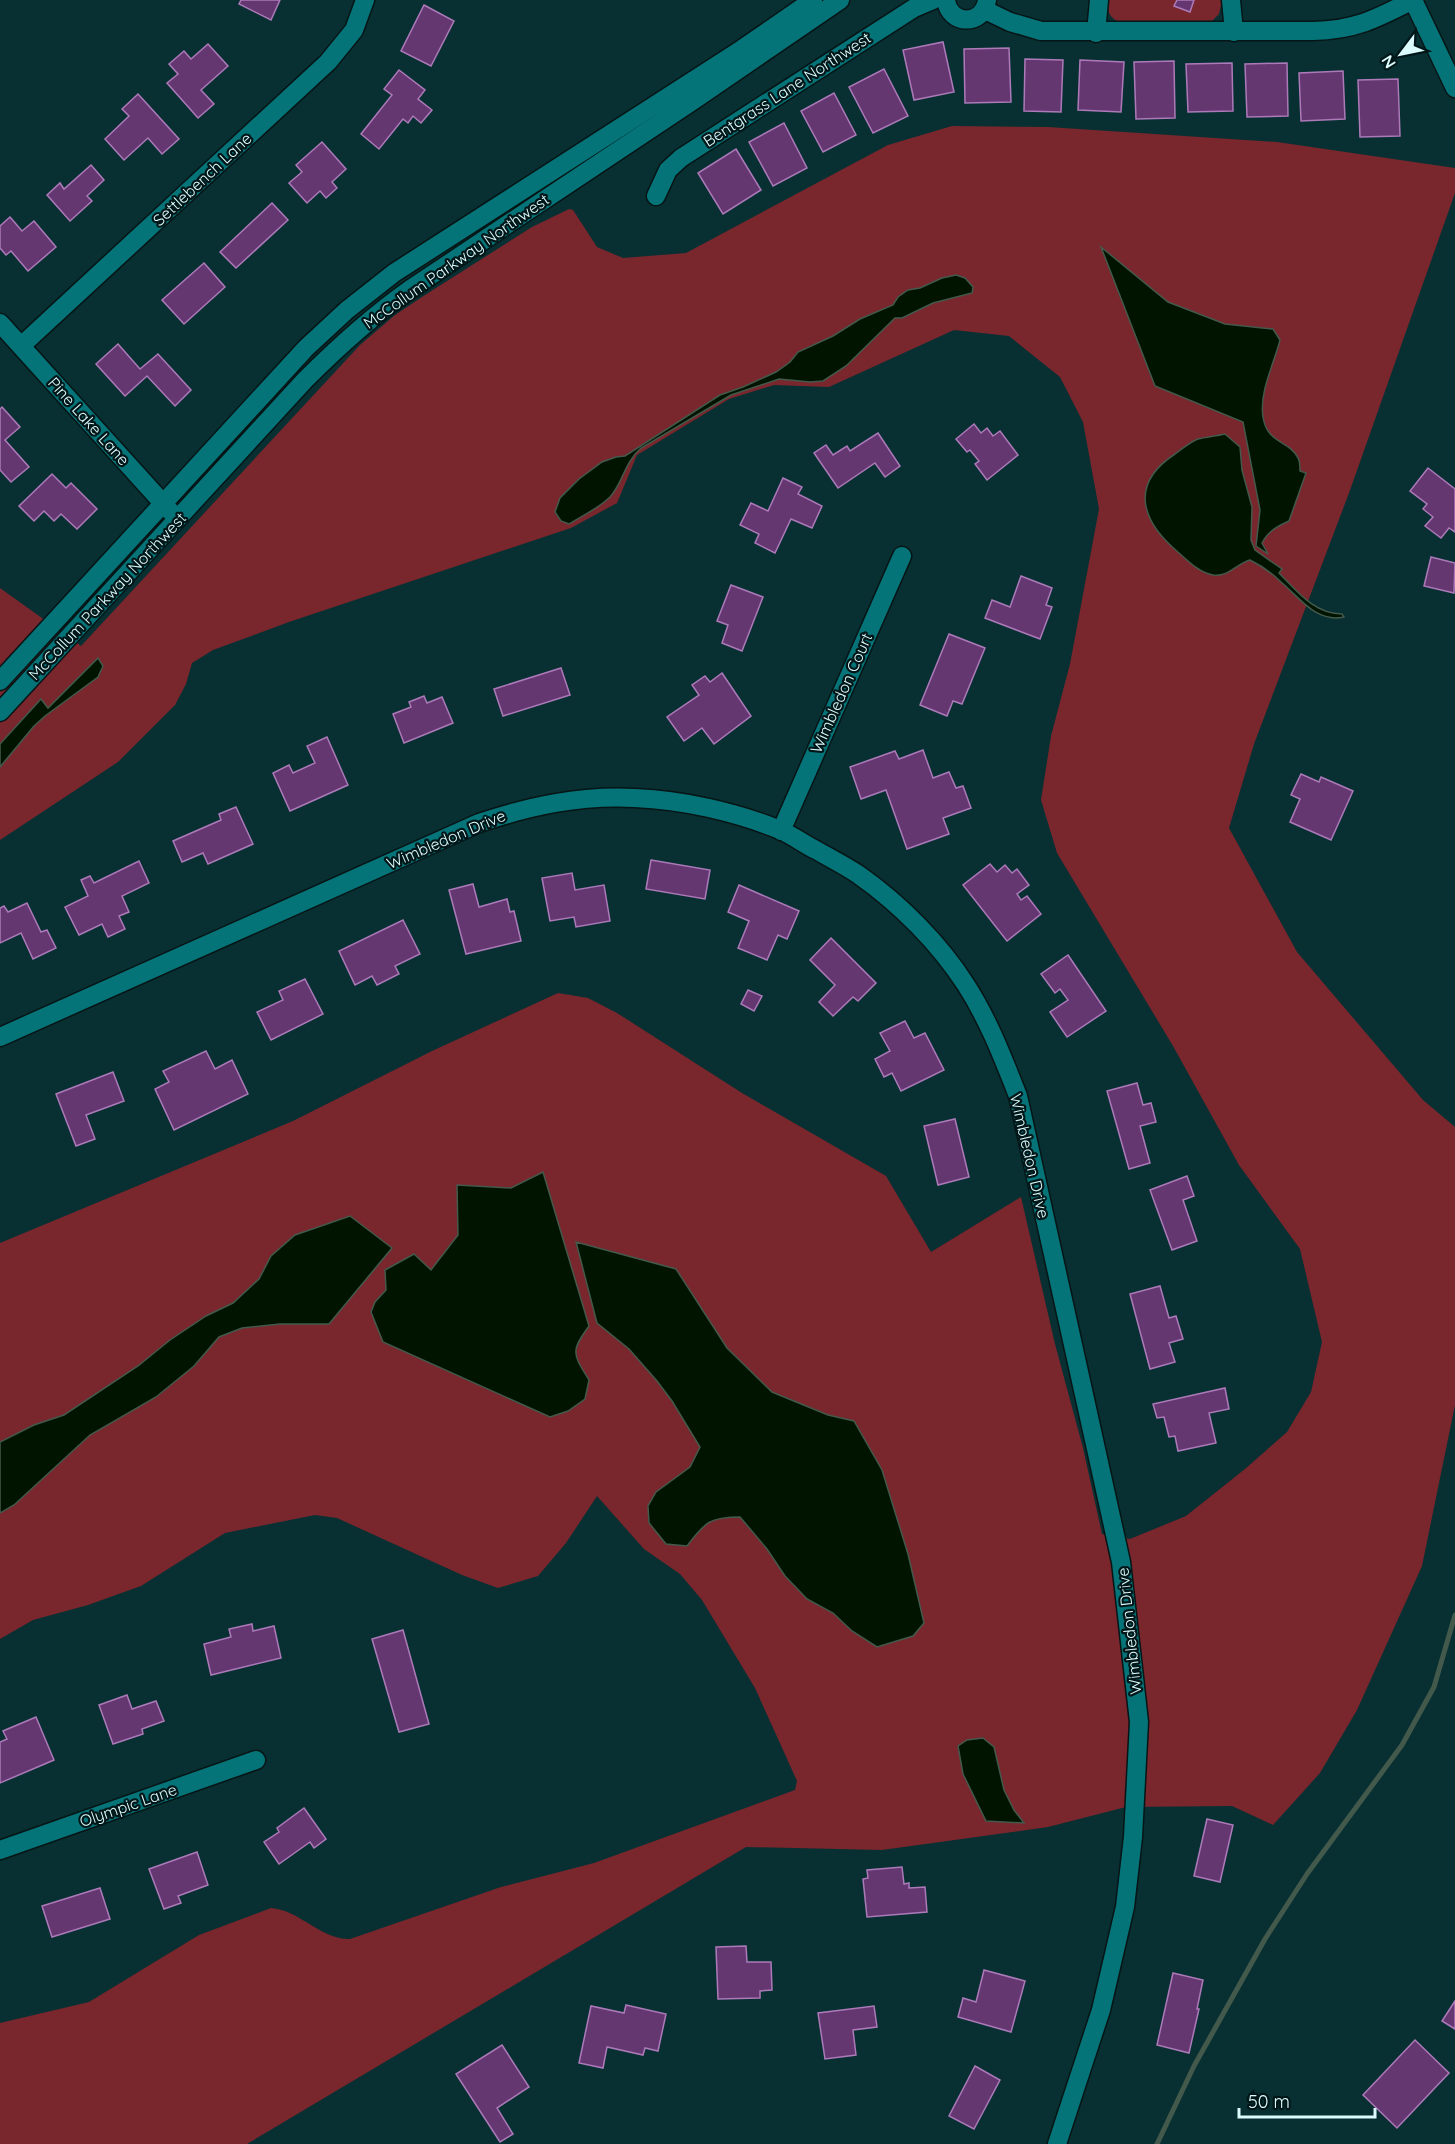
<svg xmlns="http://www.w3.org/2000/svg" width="1455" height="2144" font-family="Quicksand,sans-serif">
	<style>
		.green { fill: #79262d }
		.water { fill: #011400; stroke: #43594c; stroke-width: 1.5 }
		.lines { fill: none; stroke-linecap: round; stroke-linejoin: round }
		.stream { stroke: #43594c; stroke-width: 5 }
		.building { fill: #653771; stroke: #ac7ab9; stroke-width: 1.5 }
		.minor-casing { stroke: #061516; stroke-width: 21 }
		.minor { stroke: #047478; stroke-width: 18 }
		.labels { text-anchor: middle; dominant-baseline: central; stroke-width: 4.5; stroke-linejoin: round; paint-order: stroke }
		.street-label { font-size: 16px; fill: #dcfbfd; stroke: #001618 }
	</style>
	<rect width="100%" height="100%" fill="#083032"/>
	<g class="green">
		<path d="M1108 0H1222L1219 14 1212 21 1120 23C1109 17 1107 12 1108 0Z"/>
		<path d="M952 126 1048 127 1277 142 1455 168V193L1349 493 1254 744 1229 828 1297 952 1423 1100 1455 1127V1405L1422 1566 1357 1710 1320 1773 1273 1825 1232 1806 1126 1807 1048 1827 882 1850 746 1847 247 2144H0V2023L89 2002 199 1935 271 1908C300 1910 321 1940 350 1939L501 1887 594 1863 795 1790 797 1781 755 1688 702 1600 680 1574 644 1549 597 1496 566 1543 538 1576 498 1588 462 1575 337 1518 315 1515 225 1533 141 1586 88 1605 33 1620 0 1639V1243L293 1121 432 1051 558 993 588 998 617 1013 742 1093 886 1176 931 1252 1021 1197 1055 1344 1083 1448 1102 1534 1130 1539 1186 1516 1245 1469 1287 1432 1311 1392 1322 1342 1300 1249 1239 1165 1173 1046 1057 853 1041 800 1051 736 1070 664 1099 509 1083 422 1060 377 1009 336 954 330 829 387 774 385 729 399 637 455 617 503 571 528 289 622 213 650 192 663 186 684 175 705 118 762 0 840V588L81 646 360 345 395 315 425 295 532 227 569 209 573 210 597 247 623 258 686 253 888 145Z"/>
	</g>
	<g class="water">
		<path d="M1101 247 1168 302 1225 324 1273 329 1280 340C1274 364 1259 392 1263 417 1267 444 1289 440 1298 458 1300 461 1300 467 1300 471L1306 473 1289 521C1278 526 1268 531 1262 543L1268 554 1256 546 1260 510 1243 422 1155 386Z"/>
		<path d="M956 275 965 278 973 287 972 293 933 303 902 318H895L846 366 823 381 810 382 779 379 731 395 641 448C624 463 623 483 610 497 599 508 582 516 569 524L561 521 555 512 560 498 579 479 602 462 616 457 625 456 720 395 743 387 776 372 790 362 798 352 833 336 860 319 893 305 898 297 908 290 920 288 942 278Z"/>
		<path d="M1225 434 1240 447 1242 470 1252 507 1251 540 1255 550 1282 569 1279 573C1297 591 1314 614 1342 614L1344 617C1316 623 1300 598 1281 582 1272 573 1262 566 1250 560 1236 564 1229 577 1213 575 1200 573 1189 562 1179 553 1142 522 1128 485 1175 454 1182 449 1190 442 1198 439 1207 437 1216 436 1225 434Z"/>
		<path d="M98 658 103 666 98 677 45 716 34 726 0 767V744L41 699 48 708Z"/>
		<path d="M543 1172 589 1326C570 1352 573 1354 589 1380L585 1399 568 1411 550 1417 383 1342 371 1312 375 1302 386 1290 385 1270 414 1254 431 1270 458 1235 457 1185 511 1188Z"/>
		<path d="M350 1216 392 1248 329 1324H280L242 1328 219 1337 194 1366 156 1397 90 1435 14 1505 0 1513V1442L34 1425 64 1415 138 1366 170 1340 206 1316 233 1303 259 1279 271 1256 295 1235Z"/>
		<path d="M576 1242 676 1269 727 1348 772 1392 828 1415 854 1421 882 1470 908 1554 924 1623 913 1636 877 1647 852 1631 833 1613 807 1599 785 1576 767 1549 740 1517C710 1517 705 1522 687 1546L666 1544 649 1523 648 1506 656 1492 690 1467 700 1447 672 1401 657 1381 629 1349 597 1323Z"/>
		<path d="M983 1738 994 1747 1004 1790 1014 1810 1024 1823 986 1821 963 1774 958 1746 967 1740Z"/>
	</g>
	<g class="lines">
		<path class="stream" d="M1157 2144 1194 2066 1265 1939 1307 1874 1402 1745 1434 1687 1455 1615"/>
	</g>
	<g class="building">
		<path d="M241 0H280L271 20 239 4Z"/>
		<path d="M1177 0H1194L1190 12 1174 6Z"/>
		<path d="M424 5 454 21 431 66 401 51Z"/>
		<path d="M943 42 954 92 914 100 903 50Z"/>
		<path d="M208 44 228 66 201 90 214 104 198 118 167 83 178 74 169 64 184 51 191 59Z"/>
		<path d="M1009 48 1011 102 965 103 964 49Z"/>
		<path d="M1025 59 1063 60 1061 112 1024 111Z"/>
		<path d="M1080 60 1124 62 1121 112 1078 110Z"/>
		<path d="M1174 61 1175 118 1136 119 1134 62Z"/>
		<path d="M1232 63 1233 111 1188 112 1186 64Z"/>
		<path d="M1287 63 1288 116 1247 117 1245 64Z"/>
		<path d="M884 69 908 116 873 133 849 87Z"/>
		<path d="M399 70 425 90 418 99 432 110 421 123 413 116 408 123 403 119 379 149 361 134 392 95 384 89Z"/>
		<path d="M1343 71 1345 119 1301 121 1299 73Z"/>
		<path d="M1398 79 1400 136 1360 137 1358 80Z"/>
		<path d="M834 93 856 135 823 152 801 111Z"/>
		<path d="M138 94 179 139 162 154 148 138 124 160 105 139 129 116 122 109Z"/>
		<path d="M784 123 807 168 773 186 749 142Z"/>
		<path d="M322 142 346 169 332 182 337 188 326 198 320 191 307 203 289 183 302 172 296 165Z"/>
		<path d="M736 149 761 190 723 214 698 173Z"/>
		<path d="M91 165 104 180 87 196 92 201 70 221 47 195 60 183 64 189Z"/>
		<path d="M272 203 288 220 236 268 220 252Z"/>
		<path d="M10 217 22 231 34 221 56 247 28 271 11 251 6 255 0 248V226Z"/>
		<path d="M204 263 225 287 184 324 162 300Z"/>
		<path d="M118 344 140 369 158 354 191 390 175 406 147 376 125 396 96 364Z"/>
		<path d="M2 407 20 427 5 440 29 467 11 482 0 470V409Z"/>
		<path d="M974 424 981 433 987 428 993 436 1000 431 1018 455 987 480 975 464 979 461 970 450 967 452 956 439Z"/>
		<path d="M878 433 900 466 885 477 875 463 838 488 814 453 826 445 833 455 847 446 850 451Z"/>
		<path d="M1428 468 1455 489V532L1449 528 1441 538 1425 526 1433 517 1423 509 1427 504 1410 491Z"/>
		<path d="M52 474 66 488 71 483 97 509 77 529 61 514 54 521 44 511 34 521 19 506Z"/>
		<path d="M783 478 802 487 798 494 822 506 812 528 791 519 775 553 755 543 759 534 740 525 751 503 768 511Z"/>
		<path d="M1431 557 1455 563 1454 593 1424 586Z"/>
		<path d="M1021 576 1052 588 1046 605 1052 607 1040 639 985 618 992 600 1010 607Z"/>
		<path d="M731 585 763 597 742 651 722 643 728 625 717 621Z"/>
		<path d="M949 634 985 648 962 704 953 701 947 716 920 705Z"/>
		<path d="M561 668 570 695 503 716 494 689Z"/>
		<path d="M722 673 751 716 714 744 702 728 684 741 667 717 699 695 692 685 705 676 710 682Z"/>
		<path d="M424 696 427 703 442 697 453 723 404 743 393 714 411 707 409 702Z"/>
		<path d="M327 737 348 785 290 811 273 773 289 765 293 773 315 763 307 746Z"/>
		<path d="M923 750 933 778 949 772 956 788 963 786 971 808 943 818 949 834 907 849 886 790 861 799 850 767 895 751 899 759Z"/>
		<path d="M1301 774 1319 782 1321 777 1353 791 1331 840 1290 822 1300 799 1291 795Z"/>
		<path d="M236 807 253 844 208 864 203 853 182 862 173 841 221 820 219 814Z"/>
		<path d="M651 860 710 870 705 899 646 889Z"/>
		<path d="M139 861 149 883 122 896 129 912 119 916 125 929 108 937 102 924 79 935 65 907 88 896 81 880 90 876 94 883Z"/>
		<path d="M990 864 997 872 1005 865 1012 873 1017 869 1029 885 1017 894 1021 900 1027 896 1041 914 1007 941 963 885Z"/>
		<path d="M572 873 575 890 604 885 610 921 576 927 574 917 550 921 542 878Z"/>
		<path d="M473 884 479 907 507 899 510 912 514 911 521 941 466 954 449 890Z"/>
		<path d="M739 885 799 911 787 939 778 935 767 960 738 948 749 921 728 912Z"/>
		<path d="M27 903 41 932 47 930 56 948 33 959 21 933 0 943V908L4 906 8 912Z"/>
		<path d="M403 920 420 954 395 966 399 974 377 985 372 976 355 985 339 951Z"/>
		<path d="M831 938 876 983 858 1001 853 997 833 1016 819 1002 835 985 810 960Z"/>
		<path d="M1068 955 1106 1011 1067 1037 1050 1012 1068 1000 1060 989 1055 993 1041 974Z"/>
		<path d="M305 979 323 1014 271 1040 257 1012 283 1000 279 991Z"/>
		<path d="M748 990 762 996 754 1011 741 1004Z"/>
		<path d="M905 1021 914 1038 925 1033 944 1070 901 1091 892 1073 884 1077 875 1059 890 1051 880 1033Z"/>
		<path d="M206 1051 215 1069 232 1060 248 1094 174 1130 155 1089 169 1082 163 1071Z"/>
		<path d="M113 1072 124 1101 86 1115 95 1139 76 1146 56 1094Z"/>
		<path d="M1137 1083 1143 1105 1151 1103 1156 1122 1140 1126 1150 1163 1129 1169 1107 1091Z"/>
		<path d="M955 1119 969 1177 938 1185 924 1126Z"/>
		<path d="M1187 1176 1194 1196 1183 1200 1197 1241 1172 1250 1150 1190Z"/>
		<path d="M1160 1286 1169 1318 1176 1316 1183 1339 1169 1343 1175 1362 1150 1369 1130 1294Z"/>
		<path d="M1225 1388 1229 1409 1209 1413 1216 1443 1178 1451 1175 1436 1169 1437 1164 1417 1157 1418 1153 1404Z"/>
		<path d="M252 1624 253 1631 274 1626 281 1658 211 1675 204 1644 231 1637 229 1629Z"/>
		<path d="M403 1630 429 1724 399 1732 372 1639Z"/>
		<path d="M127 1695 132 1709 156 1701 164 1721 142 1729 143 1734 113 1744 99 1705Z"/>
		<path d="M36 1717 54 1760 0 1783V1742L7 1739 3 1731Z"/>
		<path d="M304 1808 326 1839 314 1848 310 1842 279 1864 264 1842 279 1832 277 1828Z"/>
		<path d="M1207 1819 1233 1825 1220 1882 1194 1876Z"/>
		<path d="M197 1852 208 1885 178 1896 181 1903 164 1909 149 1869Z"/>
		<path d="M902 1867 904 1884 909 1883V1888L925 1887 927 1912 867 1917 863 1879 868 1878 867 1870Z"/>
		<path d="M100 1888 110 1919 52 1937 42 1906Z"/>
		<path d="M746 1946 747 1962H771L772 1990 760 1991V1998L718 1999 716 1947Z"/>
		<path d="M984 1970 1025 1981 1011 2032 958 2017 963 1998 976 2002Z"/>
		<path d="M1173 1973 1203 1980 1197 2009H1199L1189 2053 1157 2045Z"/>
		<path d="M1455 2001V2029L1442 2021Z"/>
		<path d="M626 2005 666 2014 658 2051 645 2048 643 2055 607 2047 603 2068 579 2063 591 2006 624 2013Z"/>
		<path d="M874 2006 877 2027 853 2030 856 2055 825 2059 818 2013Z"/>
		<path d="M1415 2040 1449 2073 1397 2128 1363 2095Z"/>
		<path d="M502 2045 529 2087 497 2108 513 2134 500 2142 456 2074Z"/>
		<path d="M975 2066 1000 2080 974 2129 949 2116Z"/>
	</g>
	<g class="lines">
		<defs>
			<g id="minor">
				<path d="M946 0C949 26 984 26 987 0"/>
				<path d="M1231 0 1234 32"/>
				<path d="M1413 0 1455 88"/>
				<path d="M985 10 1010 22 1041 31H1313C1355 30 1376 19 1413 0"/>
				<path d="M1096 33 1099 0"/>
				<path d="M656 196 668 170 681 158 914 8 933 0"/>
				<path d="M0 323 170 511"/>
				<path d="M21 346 328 62 354 30 365 0"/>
				<path d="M0 681 306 348 347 310 394 273 742 49 813 0"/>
				<path d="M0 712 305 380C338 347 371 317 409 290L694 100 840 0"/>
				<path d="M781 831 902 556"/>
				<path d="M0 1037 479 823C530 806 580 795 635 798 683 800 736 812 780 830 792 835 804 844 816 850 830 858 846 866 859 875 900 904 939 943 966 985 988 1019 1003 1058 1018 1096L1121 1562 1139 1722 1133 1837 1125 1907 1101 2010 1057 2144"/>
				<path d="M0 1850 256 1760"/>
			</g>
		</defs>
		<use href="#minor" class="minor-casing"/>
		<use href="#minor" class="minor"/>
	</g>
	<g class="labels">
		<g class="street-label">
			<text transform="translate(787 89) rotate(-33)">Bentgrass Lane Northwest</text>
			<text transform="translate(202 179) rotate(-43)">Settlebench Lane</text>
			<text transform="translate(456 261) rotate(-35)">McCollum Parkway Northwest</text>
			<text transform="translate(89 421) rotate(48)">Pine Lake Lane</text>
			<text transform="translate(107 596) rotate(-47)">McCollum Parkway Northwest</text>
			<text transform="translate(841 693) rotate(-66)">Wimbledon Court</text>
			<text transform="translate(446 839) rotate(-23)">Wimbledon Drive</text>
			<text transform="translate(1030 1156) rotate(77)">Wimbledon Drive</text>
			<text transform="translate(1129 1631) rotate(-96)">Wimbledon Drive</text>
			<text transform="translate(128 1805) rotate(-19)">Olympic Lane</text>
		</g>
	</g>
	<g transform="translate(1401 54) rotate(238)" stroke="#001618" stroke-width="4.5" paint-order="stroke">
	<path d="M0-4.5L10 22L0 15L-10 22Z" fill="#dcfbfd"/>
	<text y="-9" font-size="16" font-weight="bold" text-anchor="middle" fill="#dcfbfd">N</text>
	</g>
	<path d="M1239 2108v9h136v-9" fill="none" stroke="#dcfbfd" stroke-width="3"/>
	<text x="1248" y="2108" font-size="18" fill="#dcfbfd" stroke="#001618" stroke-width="4.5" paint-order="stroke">50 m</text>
</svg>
